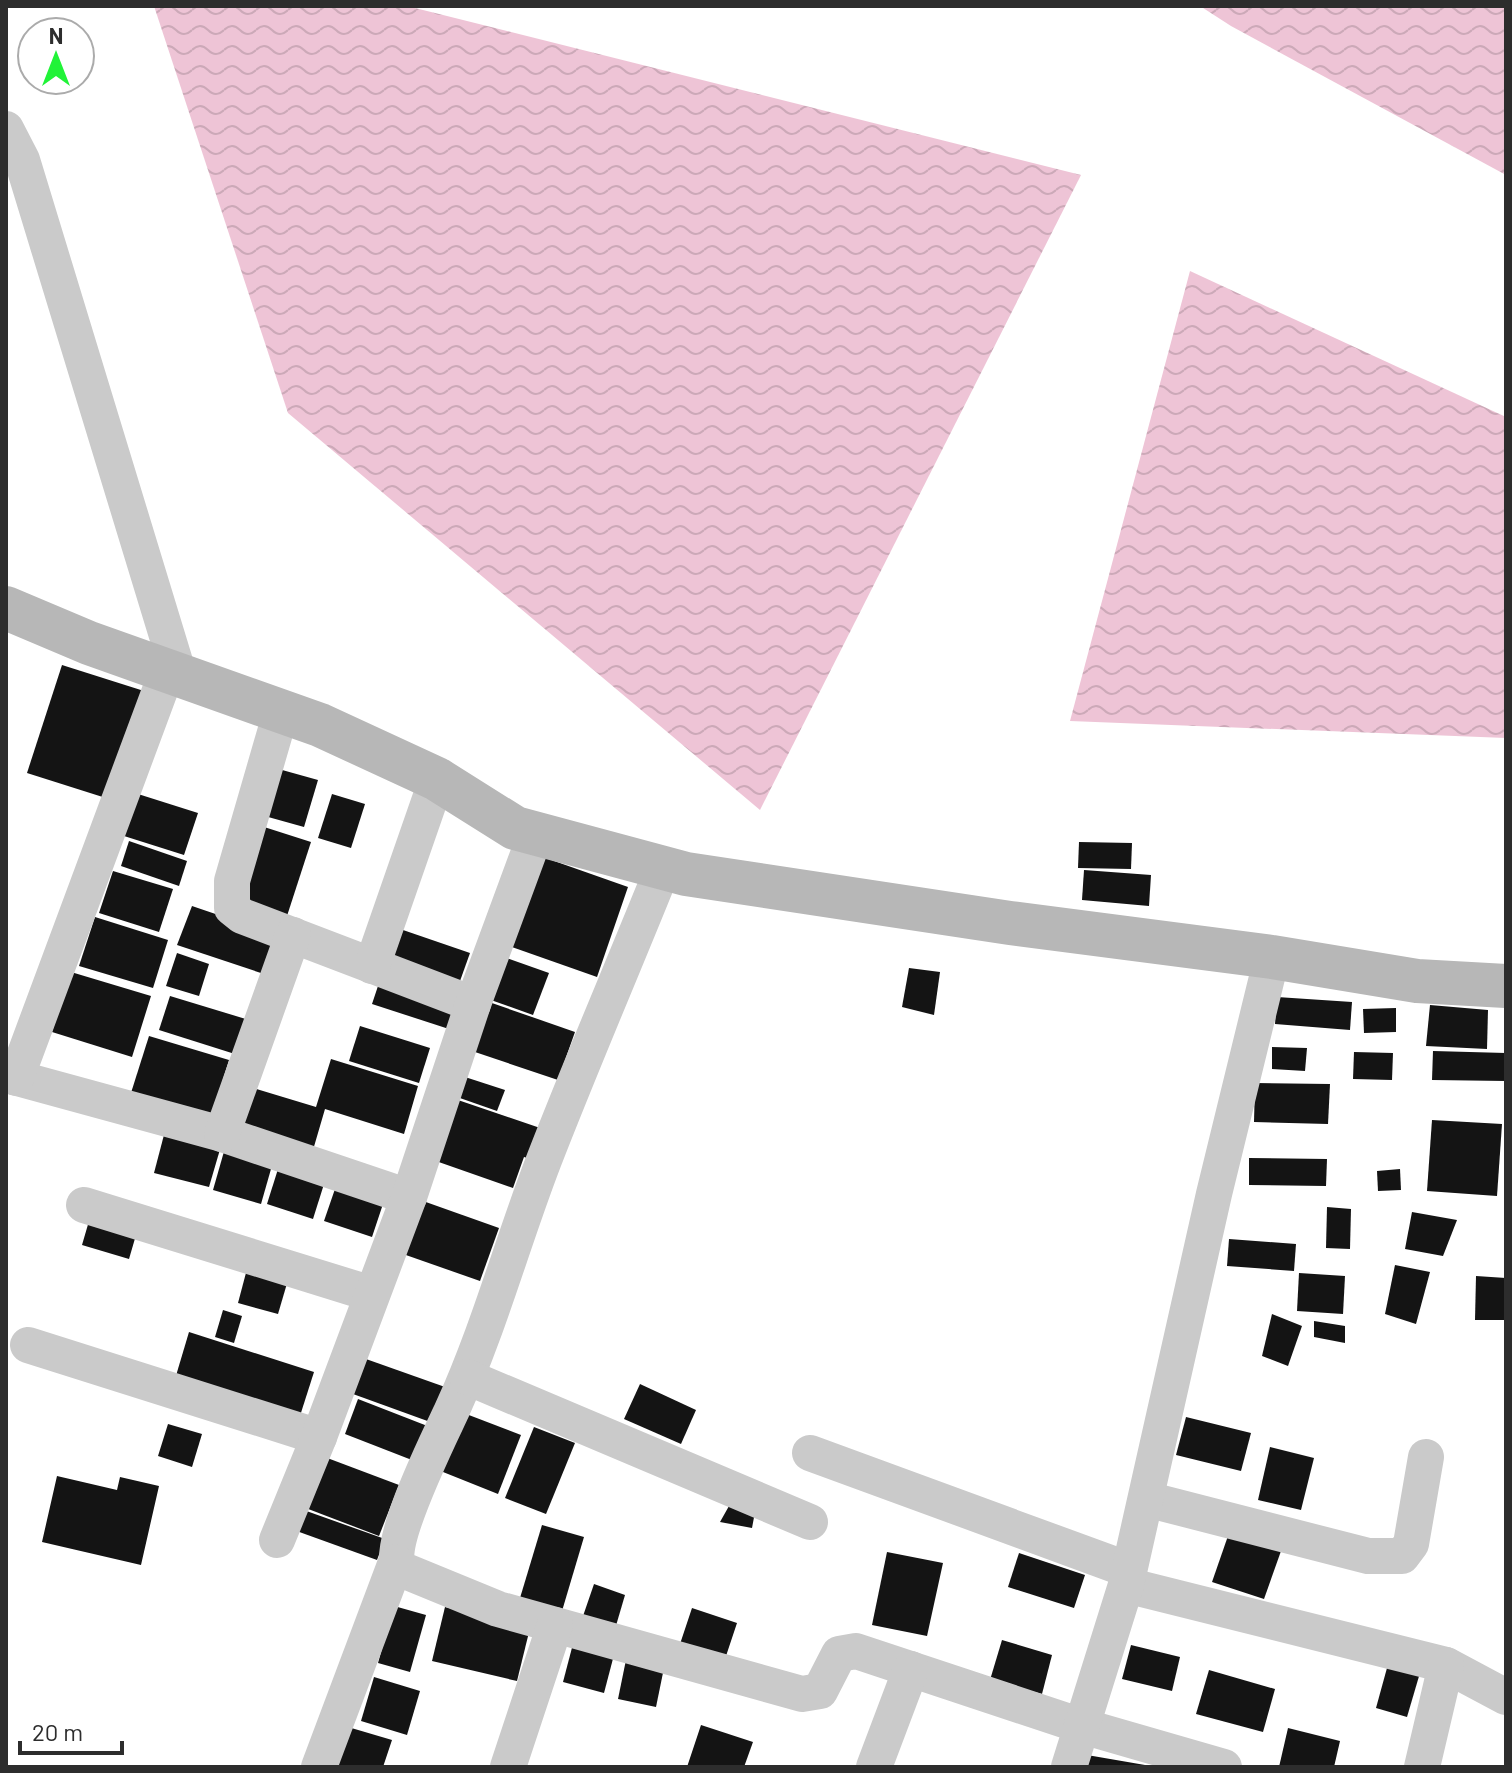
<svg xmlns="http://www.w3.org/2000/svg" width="1512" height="1773" font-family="Barlow,sans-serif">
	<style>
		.water { fill: url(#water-waves) }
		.building { fill: #141414 }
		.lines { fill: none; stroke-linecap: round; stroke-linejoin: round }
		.street { stroke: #cacaca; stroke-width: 36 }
		.secondary { stroke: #b7b7b7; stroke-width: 44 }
	</style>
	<defs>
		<pattern id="water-waves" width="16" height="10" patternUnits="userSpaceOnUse" patternTransform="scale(2)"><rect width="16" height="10" fill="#eec4d6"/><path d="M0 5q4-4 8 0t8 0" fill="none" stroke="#cca9b8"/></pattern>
	</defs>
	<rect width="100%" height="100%" fill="#fff"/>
	<g class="water">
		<path d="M154 6H407L1081 175 760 810 288 413Z"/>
		<path d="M1200 6H1506V175L1231 26Z"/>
		<path d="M1190 271 1506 417V738L1070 721Z"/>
	</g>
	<g class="building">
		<path d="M62 665 144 691 109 799 27 773Z"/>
		<path d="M275 768 318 780 304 827 261 815Z"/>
		<path d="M138 794 198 813 184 855 124 836Z"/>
		<path d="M332 794 365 804 351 848 318 838Z"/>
		<path d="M261 826 311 842 286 919 235 903Z"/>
		<path d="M129 841 187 861 179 886 121 866Z"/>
		<path d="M1079 842 1132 843 1131 869 1078 868Z"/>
		<path d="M540 856 628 887 597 977 509 946Z"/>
		<path d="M1084 870 1151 875 1149 906 1082 900Z"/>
		<path d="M113 871 173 889 159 932 99 913Z"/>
		<path d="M192 906 280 936 267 975 177 945Z"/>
		<path d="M95 917 168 940 153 988 79 966Z"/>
		<path d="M403 930 470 953 460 981 393 957Z"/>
		<path d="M177 953 209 964 199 996 166 986Z"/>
		<path d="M504 957 549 973 533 1015 488 999Z"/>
		<path d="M909 968 940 972 934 1015 902 1007Z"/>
		<path d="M71 972 151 996 132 1057 52 1032Z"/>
		<path d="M381 977 462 1004 452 1030 372 1004Z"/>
		<path d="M170 996 249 1020 238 1055 159 1030Z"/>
		<path d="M1277 997 1352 1002 1350 1030 1275 1024Z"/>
		<path d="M489 1002 575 1032 558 1080 472 1051Z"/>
		<path d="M1430 1005 1488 1010 1487 1049 1426 1046Z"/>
		<path d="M1396 1008V1032L1364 1033 1363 1009Z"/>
		<path d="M360 1026 430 1048 419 1083 349 1061Z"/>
		<path d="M149 1036 229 1060 210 1121 130 1096Z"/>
		<path d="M1272 1047 1307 1048 1305 1071 1272 1069Z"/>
		<path d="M1433 1051 1506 1053V1081L1432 1080Z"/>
		<path d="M1354 1052 1393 1053 1392 1080 1353 1079Z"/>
		<path d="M331 1059 418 1086 404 1134 325 1109 313 1150 235 1126 247 1086 316 1107Z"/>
		<path d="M465 1077 505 1090 497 1111 457 1097Z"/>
		<path d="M1255 1083 1330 1084 1328 1124 1254 1122Z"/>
		<path d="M455 1099 546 1130 536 1161 524 1157 513 1188 433 1160Z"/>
		<path d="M1432 1120 1502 1124 1497 1196 1427 1191Z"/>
		<path d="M165 1131 221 1146 209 1187 154 1173Z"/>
		<path d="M225 1148 273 1162 261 1204 213 1190Z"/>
		<path d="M1249 1158 1327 1159 1326 1186 1249 1185Z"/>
		<path d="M278 1169 324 1184 313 1219 267 1204Z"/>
		<path d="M1400 1169 1401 1190 1378 1191 1377 1171Z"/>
		<path d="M336 1186 384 1201 372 1237 324 1221Z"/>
		<path d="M423 1201 499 1228 480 1281 403 1254Z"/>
		<path d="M1327 1207 1351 1209 1350 1249 1326 1248Z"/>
		<path d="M1412 1212 1457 1220 1443 1256 1405 1249Z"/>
		<path d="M89 1221 136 1235 129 1259 82 1245Z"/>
		<path d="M1229 1239 1296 1244 1294 1271 1227 1266Z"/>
		<path d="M1395 1265 1430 1272 1416 1324 1385 1314Z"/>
		<path d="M247 1269 288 1280 278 1314 238 1303Z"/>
		<path d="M1299 1273 1345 1276 1343 1314 1297 1311Z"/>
		<path d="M1476 1276 1506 1278V1320H1475Z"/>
		<path d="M223 1310 242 1316 234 1343 215 1337Z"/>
		<path d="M1272 1314 1302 1326 1288 1366 1262 1356Z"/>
		<path d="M1314 1321 1345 1326V1343L1314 1337Z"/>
		<path d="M189 1332 314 1372 299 1419 175 1379Z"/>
		<path d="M366 1359 445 1387 433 1423 353 1394Z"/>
		<path d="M640 1384 696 1410 681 1444 624 1419Z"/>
		<path d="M358 1399 430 1427 417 1462 345 1434Z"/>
		<path d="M461 1412 521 1435 498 1494 438 1470Z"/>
		<path d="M1186 1417 1251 1433 1241 1471 1176 1455Z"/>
		<path d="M168 1424 202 1434 192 1467 158 1456Z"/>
		<path d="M534 1427 575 1443 546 1514 505 1498Z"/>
		<path d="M1270 1447 1314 1458 1301 1510 1258 1500Z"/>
		<path d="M322 1456 399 1485 379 1536 303 1507Z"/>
		<path d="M57 1476 117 1490 120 1477 159 1486 141 1565 42 1542Z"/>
		<path d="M729 1506 755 1512 752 1528 720 1522Z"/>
		<path d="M298 1508 385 1539 377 1560 291 1529Z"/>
		<path d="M542 1525 584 1537 562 1611 520 1598Z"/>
		<path d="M1229 1533 1281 1551 1264 1599 1212 1582Z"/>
		<path d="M887 1552 943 1563 927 1636 872 1625Z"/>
		<path d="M1019 1553 1085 1575 1074 1608 1008 1587Z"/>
		<path d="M594 1584 625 1595 615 1629 582 1619Z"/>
		<path d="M394 1606 426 1615 410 1672 378 1663Z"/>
		<path d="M445 1607 530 1628 517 1681 432 1661Z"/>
		<path d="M692 1608 737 1623 724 1662 679 1647Z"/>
		<path d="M574 1640 615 1651 604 1693 563 1682Z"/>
		<path d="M1002 1640 1052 1655 1042 1694 990 1680Z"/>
		<path d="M1131 1645 1180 1657 1172 1691 1122 1679Z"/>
		<path d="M627 1655 665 1663 656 1707 618 1699Z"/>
		<path d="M1390 1657 1422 1666 1407 1717 1376 1708Z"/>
		<path d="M1209 1670 1275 1689 1263 1732 1196 1714Z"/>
		<path d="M374 1677 420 1691 407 1735 361 1721Z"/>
		<path d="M701 1725 753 1742 744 1767H687Z"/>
		<path d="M348 1727 392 1740 383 1767H336Z"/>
		<path d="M1288 1728 1340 1741 1334 1767H1279Z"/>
		<path d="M1087 1755 1145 1765V1767H1085Z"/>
	</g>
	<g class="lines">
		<g class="street">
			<path d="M6 129 22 160 179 675"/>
			<path d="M281 712 232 881V908L242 916 473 1004"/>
			<path d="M663 868C624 965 582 1062 544 1160 512 1243 489 1329 452 1410 438 1440 388 1540 398 1568L498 1609 802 1694 820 1691 839 1654 856 1651 1082 1726 1224 1767"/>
			<path d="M372 966 437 779"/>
			<path d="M6 1075 222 1134 409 1197"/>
			<path d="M16 1078 168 669"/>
			<path d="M222 1134 293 935"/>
			<path d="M84 1205 372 1294"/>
			<path d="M28 1345 319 1437"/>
			<path d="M467 1377 810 1522"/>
			<path d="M810 1453 1129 1570"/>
			<path d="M1146 1499 1368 1556H1402L1411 1544 1426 1457"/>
			<path d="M277 1540 319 1437 409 1197 473 1004 536 833"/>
			<path d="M1126 1585 1446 1665 1506 1697"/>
			<path d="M319 1767 396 1562"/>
			<path d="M508 1767 555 1625"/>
			<path d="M874 1767 911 1669"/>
			<path d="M1069 1767 1126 1585 1214 1194 1272 957"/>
			<path d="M1422 1767 1446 1665"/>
		</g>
		<path class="secondary" d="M6 608 89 643 320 725 437 779 515 828 686 874 1010 923 1272 957 1417 981 1506 986"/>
	</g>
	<rect width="1512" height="1773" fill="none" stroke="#2d2d2d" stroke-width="16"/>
	<g transform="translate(56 56)"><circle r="38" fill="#ffffff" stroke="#ababab" stroke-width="2"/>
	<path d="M0-6L14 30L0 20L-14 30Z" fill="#21f338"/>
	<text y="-12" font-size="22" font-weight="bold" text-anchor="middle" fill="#2d2d2d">N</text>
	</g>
	<path d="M20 1741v12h102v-12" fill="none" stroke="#2d2d2d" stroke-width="4"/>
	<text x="32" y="1741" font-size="24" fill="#2d2d2d" stroke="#ffffff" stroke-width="6" paint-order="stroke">20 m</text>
</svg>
